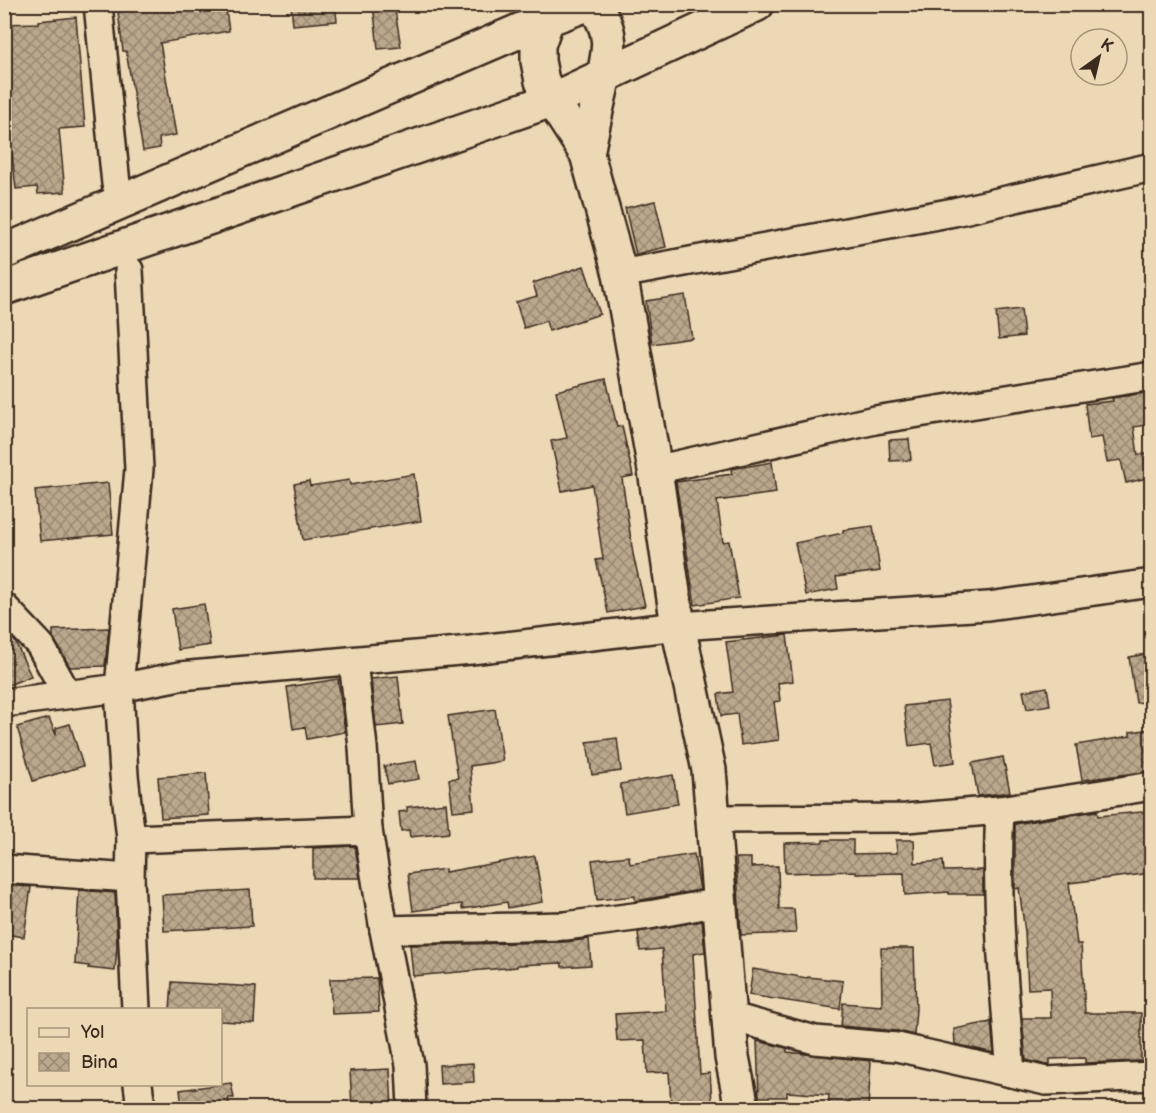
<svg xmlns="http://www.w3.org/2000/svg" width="1156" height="1113" font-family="'Balsamiq Sans',sans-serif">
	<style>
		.building { fill: url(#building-cross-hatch); stroke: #3b2a1e; stroke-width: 1.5 }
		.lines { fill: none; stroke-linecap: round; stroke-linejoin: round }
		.minor-casing { stroke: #3b2a1e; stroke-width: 32 }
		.major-casing { stroke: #3b2a1e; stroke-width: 38 }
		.minor { stroke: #edd8b6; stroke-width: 27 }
		.major { stroke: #edd8b6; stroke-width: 33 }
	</style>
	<defs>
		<pattern id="building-cross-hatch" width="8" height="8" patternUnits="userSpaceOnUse" patternTransform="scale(1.5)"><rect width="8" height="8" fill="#bba78c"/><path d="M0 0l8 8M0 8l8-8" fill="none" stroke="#998872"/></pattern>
	</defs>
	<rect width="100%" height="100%" fill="#edd8b6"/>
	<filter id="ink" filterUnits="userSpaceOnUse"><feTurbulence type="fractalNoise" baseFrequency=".0167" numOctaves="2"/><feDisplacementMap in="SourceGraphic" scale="12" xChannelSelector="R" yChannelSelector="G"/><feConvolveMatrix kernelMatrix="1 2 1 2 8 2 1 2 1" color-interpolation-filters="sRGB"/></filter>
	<g filter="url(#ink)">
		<g class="building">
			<path d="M117 4H225L229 31 160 43 176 135 159 138 160 148 143 151 126 51H123Z"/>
			<path d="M291 4H335L337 21 293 25Z"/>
			<path d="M373 4H394L401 47 378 49Z"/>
			<path d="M76 17 85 127 59 129 65 192 38 194 37 187 16 189 4 84V24L39 23V21Z"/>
			<path d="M655 201 666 247 636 254 625 208Z"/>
			<path d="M584 266 600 314 549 331 546 321 524 328 516 302 537 296 533 283Z"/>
			<path d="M685 295 692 338 652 344 646 301Z"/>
			<path d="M1021 309 1024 336 999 339 996 312Z"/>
			<path d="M606 379 617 427 622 426 633 476 622 478 633 554 645 606 608 613 596 560 603 559 592 485 562 491 551 441 567 438 556 391Z"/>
			<path d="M1152 392V424L1134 427 1138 455 1152 453V477L1126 483 1121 460 1107 462 1102 437 1089 439 1085 404 1113 401 1112 398Z"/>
			<path d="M909 439 911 460 890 461 889 440Z"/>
			<path d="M772 462 776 493 717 501 723 542 729 541 739 598 695 605 676 482 732 474 731 469Z"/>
			<path d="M414 474 421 521 303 540 294 484 309 481 310 486 349 480 350 485Z"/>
			<path d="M108 483 113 534 40 541 35 490Z"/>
			<path d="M873 526 880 571 836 577 838 589 806 595 795 543 843 533V530Z"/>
			<path d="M204 604 210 645 178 650 172 609Z"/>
			<path d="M109 628 105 666 70 667 53 637V630Z"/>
			<path d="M4 630 15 641 31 676 4 687Z"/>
			<path d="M787 635 793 681 778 683 780 701 774 702 779 740 741 745 737 714 721 716 718 694 733 692 726 642Z"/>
			<path d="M1152 653V701L1136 703 1129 657Z"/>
			<path d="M398 676 403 724 376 727 371 679Z"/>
			<path d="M338 679 345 732 307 739 305 727 293 729 287 687Z"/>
			<path d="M1047 687 1050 705 1027 709 1023 691Z"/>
			<path d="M947 701 955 762 935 765 931 743 909 746 904 706Z"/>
			<path d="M495 709 503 761 470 766 474 809 453 811 449 779 458 778 448 716Z"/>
			<path d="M49 718 56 735V728L70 724 83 766 33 781 17 727Z"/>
			<path d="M1152 729V771L1082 780 1076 745 1130 736V732Z"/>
			<path d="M617 738 621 771 592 775 587 742Z"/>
			<path d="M1003 757 1010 792 978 796 972 763Z"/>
			<path d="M416 761 419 779 388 784 384 766Z"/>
			<path d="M206 773 209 815 161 818 158 777Z"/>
			<path d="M673 775 678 804 625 813 620 784Z"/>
			<path d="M446 803 449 833 410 837 409 830 401 831 399 812 407 811V807Z"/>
			<path d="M1097 811 1098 816 1152 811V873L1069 883 1077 944H1081L1085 1013H1141V1061L1085 1063V1058L1050 1059V1065H1047L1026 1060 1022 1018H1051L1050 988 1028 989 1025 932 1019 888 1015 889V824Z"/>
			<path d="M823 840H853V854L897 853 896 840H914L915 863 943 861 944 871 983 870V894H949V892L905 895 904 873 856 874V871L785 873 784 843 823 842Z"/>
			<path d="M355 846 360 878H313V848Z"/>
			<path d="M694 854 700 890 635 901V896L597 900 592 860 629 856 630 864Z"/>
			<path d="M535 856 543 902 508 908 507 902 462 909V904L413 911 408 874 445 869V872Z"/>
			<path d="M736 858H751V867L778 866 779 909H794L796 933 741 935Z"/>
			<path d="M4 885 31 887 24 937 4 934Z"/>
			<path d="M79 890 115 893 117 946 115 971 88 968 89 966 75 964Z"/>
			<path d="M250 890 252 926 164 931 162 895Z"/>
			<path d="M702 921 705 952 693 954 700 1074 710 1073 712 1102 671 1104 669 1072 647 1073 645 1040 617 1041 615 1014 666 1011 662 949 640 951 638 932Z"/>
			<path d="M589 939 591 965 562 967V963L517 965V967L413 976 410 945 565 942Z"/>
			<path d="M881 948H914L916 1009 914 1035 898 1031 841 1026 843 1003 882 1006Z"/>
			<path d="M753 969 807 978 808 977 843 981 840 1009 749 995Z"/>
			<path d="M377 978 379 1012 332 1014 330 979Z"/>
			<path d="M172 982 256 987 254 1023 220 1021V1010H170Z"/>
			<path d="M991 1022 994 1053 955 1044 954 1029Z"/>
			<path d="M757 1041 787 1048V1052L871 1061 868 1108H828L829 1095 787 1092V1097H759Z"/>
			<path d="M473 1063 474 1082 440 1084 439 1065Z"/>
			<path d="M390 1069 392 1108H352L350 1071Z"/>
			<path d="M231 1083 234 1098H228L230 1108H182L180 1090Z"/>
		</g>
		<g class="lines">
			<defs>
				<g id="minor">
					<path d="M98 4 116 184"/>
					<path d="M129 270 139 469 119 688 124 775 131 839 130 878 136 1010"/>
					<path d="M620 274 954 212 1152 167"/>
					<path d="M655 470 875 420 1152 376"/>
					<path d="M4 607 40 645 67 694"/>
					<path d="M353 662 363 747 368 830 384 930 410 1065 412 1108"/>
					<path d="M4 703 119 688 180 676 471 650 678 626 988 606 1152 583"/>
					<path d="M1000 810C995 898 1004 985 1011 1073"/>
					<path d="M713 819 906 818 1000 810 1152 786"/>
					<path d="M131 839 368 830"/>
					<path d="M4 869 130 878"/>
					<path d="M384 930 565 926 649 915 720 902"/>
					<path d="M729 1020H743L815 1040 897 1047 1046 1081 1152 1076"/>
					<path d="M138 1084 141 1108"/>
				</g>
				<g id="major">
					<path d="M549 4 547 19 538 45V61L542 81 552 100 587 154 620 274 655 470 678 626 709 770 732 1057 742 1108"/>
					<path d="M587 154C591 132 596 111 601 89 608 55 617 35 593 4"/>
					<path d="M4 252 547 19 587 4"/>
					<path d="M4 288 552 100 757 4"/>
				</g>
			</defs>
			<use href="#minor" class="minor-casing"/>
			<use href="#major" class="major-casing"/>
			<use href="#minor" class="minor"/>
			<use href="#major" class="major"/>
		</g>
	</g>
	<rect width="1156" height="1113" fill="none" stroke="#edd8b6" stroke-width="24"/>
	<rect x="12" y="12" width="1132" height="1089" fill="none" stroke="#3b2a1e" stroke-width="2" filter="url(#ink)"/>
	<rect x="27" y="1008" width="195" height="78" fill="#edd8b6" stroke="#a69279" stroke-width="1.5"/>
	<rect x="39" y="1028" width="30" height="9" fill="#edd8b6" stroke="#a69279" stroke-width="1.5"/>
	<text x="81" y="1038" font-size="18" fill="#3b2a1e">Yol</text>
	<rect x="39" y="1053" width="30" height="18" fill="url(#building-cross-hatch)" stroke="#a69279" stroke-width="1.5"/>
	<text x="81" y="1068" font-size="18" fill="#3b2a1e">Bina</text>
	<g transform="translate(1099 57) rotate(34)"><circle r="28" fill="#edd8b6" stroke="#a69279" stroke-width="1.5"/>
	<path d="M0-4.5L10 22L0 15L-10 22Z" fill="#3b2a1e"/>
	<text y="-9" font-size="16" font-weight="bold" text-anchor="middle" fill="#3b2a1e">K</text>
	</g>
</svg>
